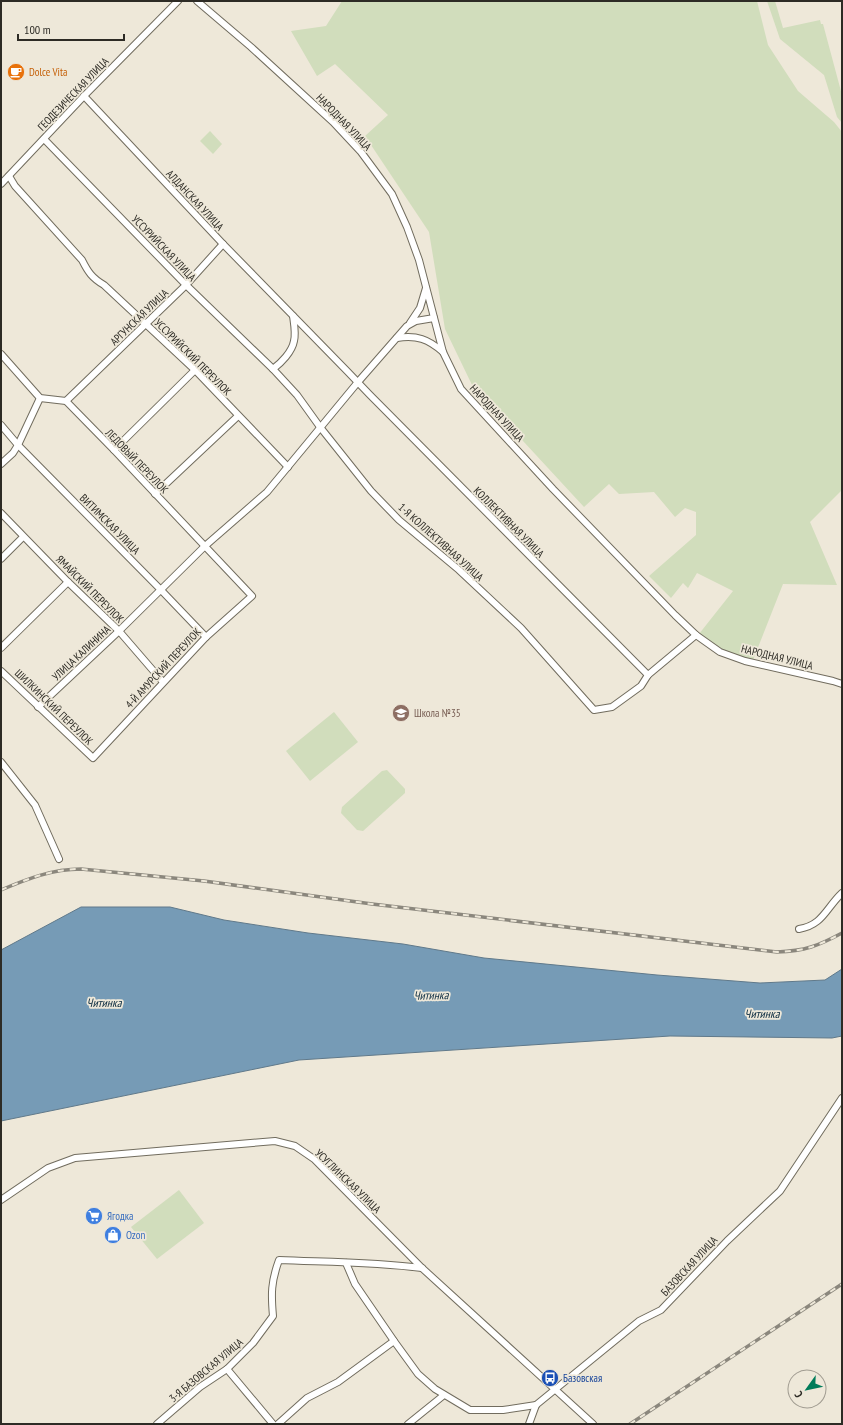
<svg xmlns="http://www.w3.org/2000/svg" width="843" height="1425" font-family="'PT Sans Narrow',sans-serif">
	<style>
		.green { fill: #d1ddbc }
		.water { fill: #769bb6; stroke: #60798a }
		.lines { fill: none; stroke-linecap: round; stroke-linejoin: round }
		.minor-casing { stroke: #716c5e; stroke-width: 8 }
		.minor { stroke: #fff; stroke-width: 6 }
		.rail-casing { stroke: #8b877d; stroke-width: 3.5 }
		.rail { stroke: #eee8d9; stroke-width: 2; stroke-dasharray: 6; stroke-linecap: butt }
		.labels { text-anchor: middle; dominant-baseline: central; stroke-width: 3.5; stroke-linejoin: round; paint-order: stroke }
		.food-label { font-size: 11px; fill: #c56008; stroke: #eee8d9; text-anchor: start }
		.street-label { font-size: 11px; fill: #2d2b25; stroke: #eee8d9 }
		.education-label { font-size: 11px; fill: #785e54; stroke: #eee8d9; text-anchor: start }
		.shop-label { font-size: 11px; fill: #366cbe; stroke: #eee8d9; text-anchor: start }
		.transit-label { font-size: 11px; fill: #164399; stroke: #eee8d9; text-anchor: start }
		.water-label { font-size: 12px; font-style: italic; fill: #0f2f43; stroke: #eee8d9 }
	</style>
	<rect width="100%" height="100%" fill="#eee8d9"/>
	<g class="green">
		<path d="M342 1H757L768 45 798 91 834 122 842 132V490L810 522 837 585 783 584 753 660 720 649 699 634 733 591 697 573 688 588 683 583 671 598 649 576 696 535V512L685 508 675 517 654 492 619 494 609 484 584 507 473 387 445 329 429 232 365 136 388 115 335 64 317 76 291 31 326 26Z"/>
		<path d="M767 1H775L783 28 820 20 821 24H823L842 95V123L837 117 824 75 780 39Z"/>
		<path d="M210 131 222 144 213 154 200 141Z"/>
		<path d="M334 712 358 742 310 781 286 751Z"/>
		<path d="M387 770 405 789V793L363 831 357 830 341 813 342 807 382 771Z"/>
		<path d="M179 1190 204 1223 157 1259 131 1227Z"/>
	</g>
	<path class="water" d="M81 907H170L224 920 308 933 403 944 484 958 657 975 760 983 825 980 842 969V1036L832 1038 670 1036 299 1060 1 1121V950Z"/>
	<g class="lines">
		<defs>
			<g id="minor">
				<path d="M197 1 251 47 333 122 361 152 392 194 407 227 419 260 443 352 461 389 553 489 675 615 696 635 720 652 745 661 833 681 842 684"/>
				<path d="M84 96 223 244 347 371 370 395 648 675"/>
				<path d="M44 139 186 285 273 369 297 395 320 427 371 491 399 520 459 570 521 628 594 710 612 707 641 686 648 675 696 635"/>
				<path d="M9 176 15 186 82 260C88 272 92 278 104 285L195 370 288 467"/>
				<path d="M1 184 84 96 178 1"/>
				<path d="M410 323 420 308 426 288"/>
				<path d="M397 338C417 335 428 339 443 352"/>
				<path d="M1 354 40 398 66 401 114 450 252 596 206 637 93 758 1 671"/>
				<path d="M273 369C281 363 292 352 294 341 296 333 294 324 293 316"/>
				<path d="M66 401 186 285 223 244"/>
				<path d="M1 425 18 445 161 590 206 637"/>
				<path d="M114 450 195 370"/>
				<path d="M1 464 13 453 18 445 40 398"/>
				<path d="M155 494 238 416"/>
				<path d="M1 513 68 582 119 631 163 682"/>
				<path d="M1 559 23 537"/>
				<path d="M1 648 68 582"/>
				<path d="M38 707 119 631 205 546 267 492 358 382 407 326 416 321 434 318"/>
				<path d="M1 762 35 805 59 859"/>
				<path d="M799 929C823 925 826 908 842 893"/>
				<path d="M1 1200 48 1168 75 1158 275 1141 295 1146 314 1159 422 1268 593 1424"/>
				<path d="M346 1263 355 1284 394 1341 418 1374 435 1389 470 1410H503L536 1405"/>
				<path d="M227 1369 273 1424"/>
				<path d="M157 1424 200 1387 227 1369 253 1343 273 1316C271 1294 271 1282 279 1260 327 1262 375 1262 422 1268"/>
				<path d="M278 1424 307 1398 338 1382 394 1341"/>
				<path d="M408 1424 444 1395"/>
				<path d="M529 1424 536 1405 639 1321 661 1310 727 1241 780 1191 842 1098"/>
			</g>
		</defs>
		<use href="#minor" class="minor-casing"/>
		<use href="#minor" class="minor"/>
		<defs>
			<g id="rail">
				<path d="M1 890C27 879 52 869 81 869L204 881 372 904 777 952C805 951 818 946 842 933"/>
				<path d="M630 1424 842 1284"/>
			</g>
		</defs>
		<use href="#rail" class="rail-casing"/>
		<use href="#rail" class="rail"/>
	</g>
	<defs>
		<symbol id="cafe-disc" viewBox="-11 -11 22 22"><circle r="9.5" fill="#e8710a" stroke="#eee8d9"/><path d="M-5.5-4.5H6V0H3Q3 3.5 0 3.5H-2.5Q-5.5 3.5-5.5 0ZM3-3.2v2h1.7v-2ZM-6 4.5H4V6H-6Z" fill="#fff"/></symbol>
		<symbol id="school-disc" viewBox="-11 -11 22 22"><circle r="9.5" fill="#8d6e63" stroke="#eee8d9"/><path d="M0-5L7-2L0 1L-7-2ZM-4 1L0 2.5L4 1V4Q0 6-4 4Z" fill="#fff"/></symbol>
		<symbol id="supermarket-disc" viewBox="-11 -11 22 22"><circle r="9.5" fill="#3f7fe0" stroke="#eee8d9"/><path d="M-6-5.5h2.5l.6 2H6L4.5 2H-2.5L-4.4-4H-6ZM-1.5 3.2a1.3 1.3 0 1 0 .1 0ZM3 3.2a1.3 1.3 0 1 0 .1 0Z" fill="#fff"/></symbol>
		<symbol id="shop-disc" viewBox="-11 -11 22 22"><circle r="9.5" fill="#3f7fe0" stroke="#eee8d9"/><path d="M-5-2.5h2.3a2.7 3.5 0 0 1 5.4 0H5L5.5 6h-11ZM-1.5-2.5h3a1.5 2.3 0 0 0-3 0Z" fill="#fff"/></symbol>
		<symbol id="bus-disc" viewBox="-11 -11 22 22"><circle r="9.5" fill="#1a4fb4" stroke="#eee8d9"/><path d="M-5-6H5V4H4V6H2V4H-2V6H-4V4H-5ZM-3.5-4V0h7V-4ZM-3.5 1.2v1.5H-2V1.2ZM2 1.2v1.5H3.5V1.2Z" fill="#fff"/></symbol>
	</defs>
	<g fill-rule="evenodd">
		<use href="#cafe-disc" x="6" y="62" width="20" height="20"/>
		<use href="#school-disc" x="391" y="703" width="20" height="20"/>
		<use href="#supermarket-disc" x="84" y="1206" width="20" height="20"/>
		<use href="#shop-disc" x="103" y="1225" width="20" height="20"/>
		<use href="#bus-disc" x="540" y="1368" width="20" height="20"/>
	</g>
	<g class="labels">
		<g class="food-label">
			<text x="29" y="72">Dolce Vita</text>
		</g>
		<g class="street-label">
			<text transform="translate(73 94) rotate(-46)">ГЕОДЕЗИЧЕСКАЯ УЛИЦА</text>
			<text transform="translate(344 122) rotate(46)">НАРОДНАЯ УЛИЦА</text>
			<text transform="translate(195 200) rotate(47)">АЛДАНСКАЯ УЛИЦА</text>
			<text transform="translate(164 248) rotate(46)">УССУРИЙСКАЯ УЛИЦА</text>
			<text transform="translate(139 317) rotate(-44)">АРГУНСКАЯ УЛИЦА</text>
			<text transform="translate(193 357) rotate(45)">УССУРИЙСКИЙ ПЕРЕУЛОК</text>
			<text transform="translate(497 413) rotate(47)">НАРОДНАЯ УЛИЦА</text>
			<text transform="translate(137 461) rotate(46)">ЛЕДОВЫЙ ПЕРЕУЛОК</text>
			<text transform="translate(509 522) rotate(45)">КОЛЛЕКТИВНАЯ УЛИЦА</text>
			<text transform="translate(110 524) rotate(45)">ВИТИМСКАЯ УЛИЦА</text>
			<text transform="translate(441 542) rotate(42)">1-Я КОЛЛЕКТИВНАЯ УЛИЦА</text>
			<text transform="translate(90 589) rotate(45)">ЯМАЙСКИЙ ПЕРЕУЛОК</text>
			<text transform="translate(81 653) rotate(-43)">УЛИЦА КАЛИНИНА</text>
			<text transform="translate(777 657) rotate(14)">НАРОДНАЯ УЛИЦА</text>
			<text transform="translate(163 668) rotate(-47)">4-Й АМУРСКИЙ ПЕРЕУЛОК</text>
			<text transform="translate(54 707) rotate(44)">ШИЛКИНСКИЙ ПЕРЕУЛОК</text>
			<text transform="translate(348 1181) rotate(44)">УСУГЛИНСКАЯ УЛИЦА</text>
			<text transform="translate(689 1266) rotate(-47)">БАЗОВСКАЯ УЛИЦА</text>
			<text transform="translate(206 1370) rotate(-40)">3-Я БАЗОВСКАЯ УЛИЦА</text>
		</g>
		<g class="education-label">
			<text x="414" y="713">Школа №35</text>
		</g>
		<g class="shop-label">
			<text x="107" y="1216">Ягодка</text>
			<text x="126" y="1235">Ozon</text>
		</g>
		<g class="transit-label">
			<text x="563" y="1378">Базовская</text>
		</g>
		<g class="water-label">
			<text transform="translate(431 995) rotate(-1)">Читинка</text>
			<text x="104" y="1002">Читинка</text>
			<text x="762" y="1013">Читинка</text>
		</g>
	</g>
	<rect width="843" height="1425" fill="none" stroke="#2d2b25" stroke-width="4"/>
	<g transform="translate(807 1389) rotate(237)"><circle r="19" fill="#eee8d9" stroke="#a19c91"/>
	<path d="M0-3L7 15L0 10L-7 15Z" fill="#007c5a"/>
	<text y="-6" font-size="11" font-weight="bold" text-anchor="middle" fill="#2d2b25">С</text>
	</g>
	<path d="M18 34v6h106v-6" fill="none" stroke="#2d2b25" stroke-width="2"/>
	<text x="24" y="34" font-size="12" fill="#2d2b25" stroke="#eee8d9" stroke-width="3" paint-order="stroke">100 m</text>
</svg>
